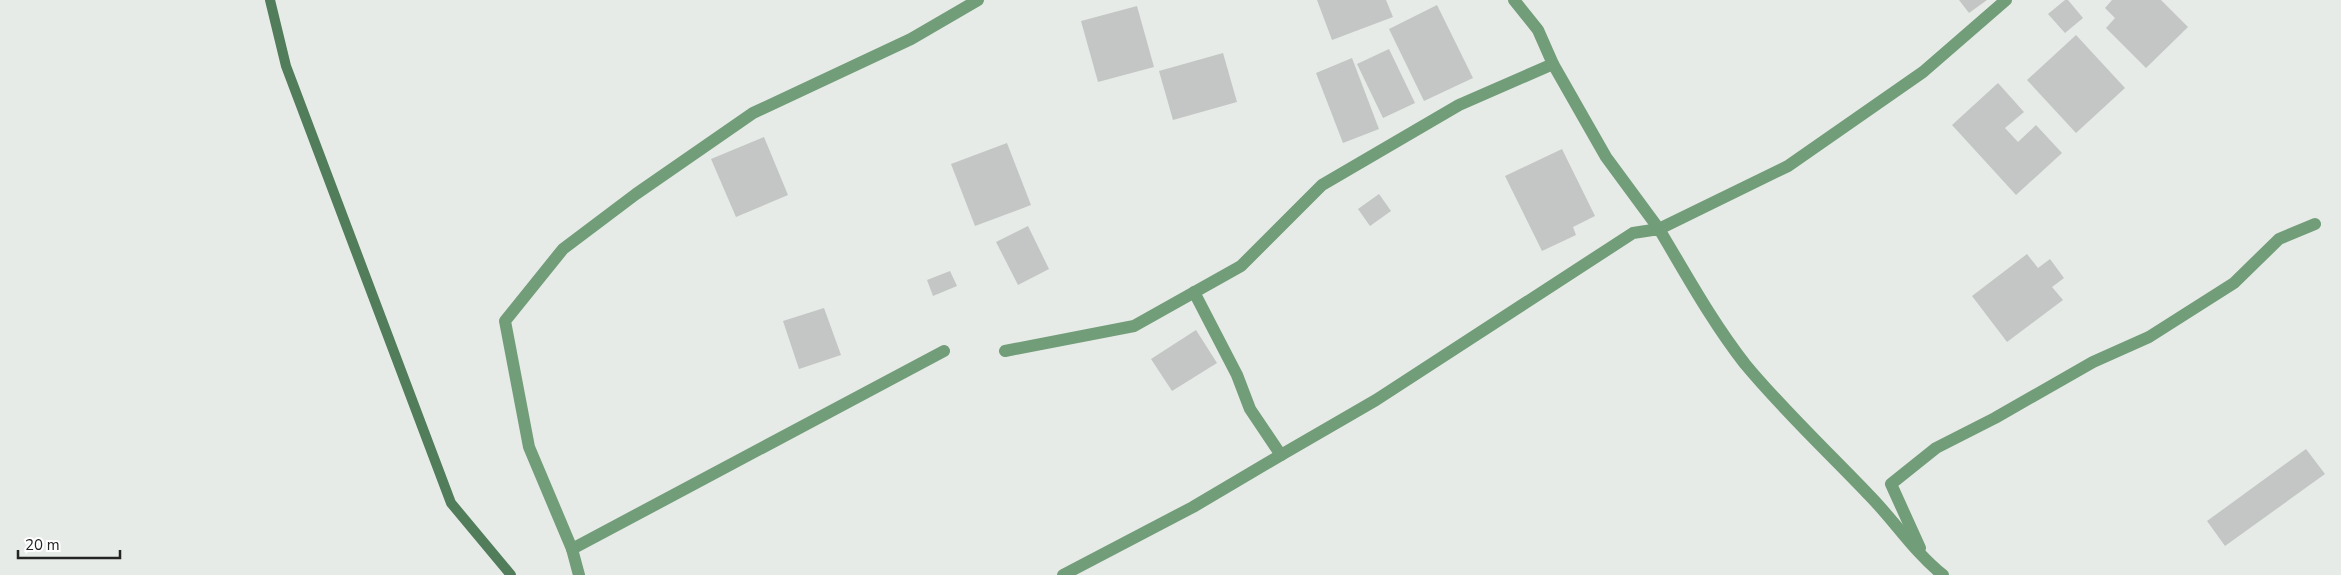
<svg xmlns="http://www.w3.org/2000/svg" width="2341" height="575" font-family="'Nunito Sans',sans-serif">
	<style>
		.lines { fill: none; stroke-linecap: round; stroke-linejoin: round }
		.stream { stroke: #517d5a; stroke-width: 10 }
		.building { fill: #c3c6c4 }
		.street { stroke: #729d79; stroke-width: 12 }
	</style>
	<rect width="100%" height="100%" fill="#e7ebe8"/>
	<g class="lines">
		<path class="stream" d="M270 0 286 66 451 503 511 575"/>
	</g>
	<g class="building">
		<path d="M1317 0H1386L1393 17 1332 40Z"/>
		<path d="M1959 0H1987L1969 13Z"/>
		<path d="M2065 0H2068L2083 18 2065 33 2048 14Z"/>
		<path d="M2112 0H2161L2188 27 2146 68 2106 28 2115 18 2105 8Z"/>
		<path d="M1437 5 1473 78 1424 101 1389 29Z"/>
		<path d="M1137 6 1154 67 1098 82 1081 21Z"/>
		<path d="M2076 35 2125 88 2076 133 2027 80Z"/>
		<path d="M1389 49 1415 103 1383 118 1357 64Z"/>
		<path d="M1223 53 1237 102 1173 120 1159 71Z"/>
		<path d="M1352 58 1379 129 1343 143 1316 73Z"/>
		<path d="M1998 83 2024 112 2005 128 2018 142 2036 125 2062 153 2016 195 1952 125Z"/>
		<path d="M764 137 788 195 736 217 711 159Z"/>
		<path d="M1007 143 1031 205 975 226 951 164Z"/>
		<path d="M1562 149 1595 216 1573 227 1576 235 1542 251 1505 176Z"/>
		<path d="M1379 194 1391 211 1370 226 1358 209Z"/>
		<path d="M1028 226 1049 269 1018 285 996 242Z"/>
		<path d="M2027 254 2038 268 2050 259 2064 278 2052 287 2063 300 2007 342 1972 296Z"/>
		<path d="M950 271 957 286 933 296 927 280Z"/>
		<path d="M824 308 841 355 799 369 783 321Z"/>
		<path d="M1196 330 1217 363 1172 391 1151 359Z"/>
		<path d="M2306 449 2325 474 2225 546 2207 521Z"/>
	</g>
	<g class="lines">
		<g class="street">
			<path d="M1553 64 1606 157 1659 229 1788 166 1923 72 2006 0"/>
			<path d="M1194 292 1237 375 1250 409 1281 455 1376 400 1633 233 1659 229C1686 274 1712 322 1745 364 1783 410 1827 451 1868 494 1894 520 1914 552 1943 575"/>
			<path d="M1005 351 1134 326 1241 266 1322 185 1459 105 1553 64 1538 30 1514 0"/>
			<path d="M1920 548 1891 484 1936 448 1995 418 2093 362 2149 337 2234 283 2279 239 2315 224"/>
			<path d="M572 549 944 351"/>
			<path d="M579 575 572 549 529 447 505 321 563 249 636 194 753 113 911 39 978 0"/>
			<path d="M1063 575 1193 507 1281 455"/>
		</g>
	</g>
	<path d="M18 550v8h102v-8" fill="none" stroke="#232423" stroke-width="2.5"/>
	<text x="25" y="550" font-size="15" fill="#232423" stroke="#ffffff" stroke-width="4" paint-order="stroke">20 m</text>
</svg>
